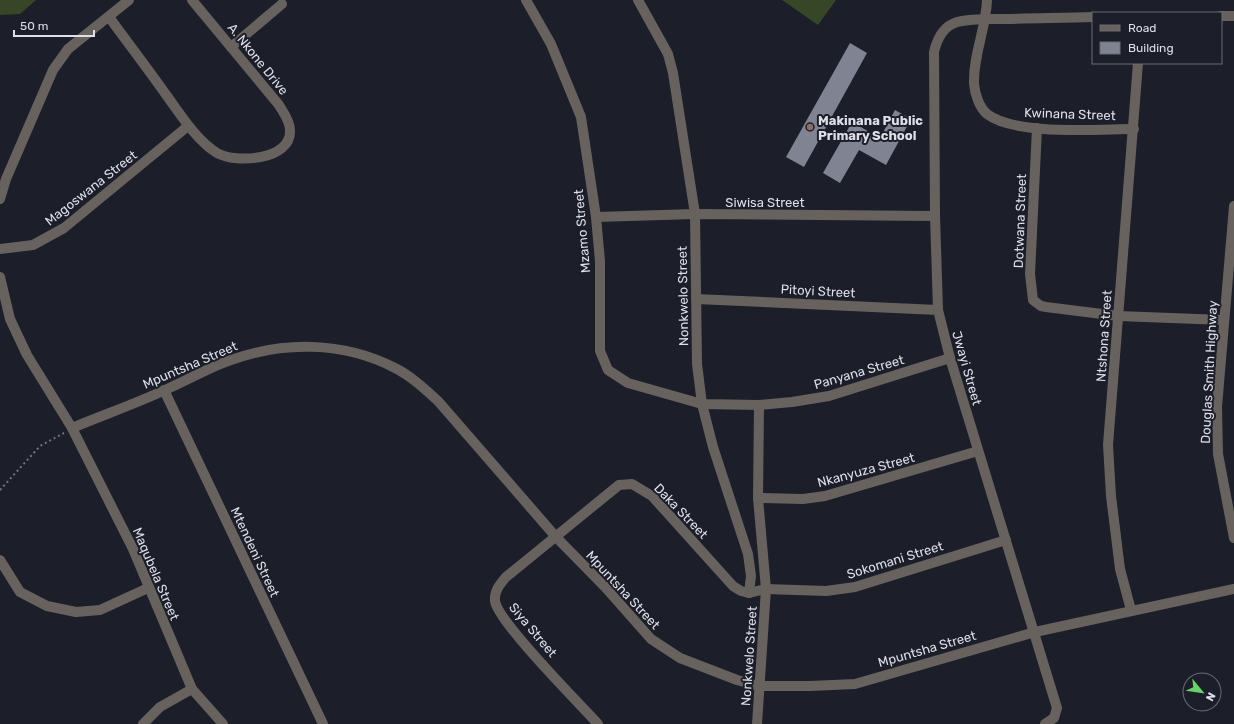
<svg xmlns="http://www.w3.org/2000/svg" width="1234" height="724" font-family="Rubik,sans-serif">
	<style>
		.green { fill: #374627 }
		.building { fill: #808392 }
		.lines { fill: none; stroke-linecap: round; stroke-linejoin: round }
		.path { stroke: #747580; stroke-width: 2; stroke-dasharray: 2 3; stroke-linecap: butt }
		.minor { stroke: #67625d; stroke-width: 10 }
		.education-dot { fill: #8d6e63; stroke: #1c1e2a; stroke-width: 1.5 }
		.labels { text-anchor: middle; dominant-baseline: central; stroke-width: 4; stroke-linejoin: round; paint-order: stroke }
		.street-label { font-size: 13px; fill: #dedfe8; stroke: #1c1e2a }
		.poi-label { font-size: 13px; font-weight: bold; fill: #dedfe8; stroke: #1c1e2a; text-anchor: start }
	</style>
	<rect width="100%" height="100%" fill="#1c1e2a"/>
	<g class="green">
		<path d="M0 0H36L20 14 0 15Z"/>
		<path d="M782 0H836L818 25Z"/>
	</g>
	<g class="building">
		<path d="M850 43 867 53 804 167 786 157Z"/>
		<path d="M895 110 911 119 886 165 859 150 840 183 823 173 852 122 880 138Z"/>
	</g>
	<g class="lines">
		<path class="path" d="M0 490 40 446 64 433"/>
		<g class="minor">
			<path d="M526 0 551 44 581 117 596 217 600 261V351L608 370 628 383 702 404 759 405 792 402 829 396 950 358"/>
			<path d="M638 0 668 54 673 73 695 214 697 364 702 404 713 447 748 554 751 576 749 593"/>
			<path d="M987 0C986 29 973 55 974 84 975 94 979 107 987 114 1016 136 1098 129 1134 129"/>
			<path d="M1221 16H1234"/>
			<path d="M109 17C128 43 148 69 167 96 180 114 197 141 217 153 236 164 292 160 290 130 290 121 283 112 279 105L192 0"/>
			<path d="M231 47 282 4"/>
			<path d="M1037 128 1030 274 1033 300 1041 306 1046 307 1118 316 1224 320"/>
			<path d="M0 199 6 179 53 70 68 49 129 0"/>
			<path d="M1234 206 1217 407 1218 454 1234 538"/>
			<path d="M596 217 695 214 935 216"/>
			<path d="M0 249 33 245 64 228 188 126"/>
			<path d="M0 277 10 319 27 355 72 428 133 549 192 689 223 724"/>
			<path d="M696 299 938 310"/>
			<path d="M164 390 323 724"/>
			<path d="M72 428C103 415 135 404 165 390 186 381 206 369 228 361 282 341 343 341 395 368 411 376 425 389 438 401L556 537 605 587 651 639 680 658 737 680 759 686H810L855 684 1035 632 1234 589"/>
			<path d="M758 498 803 499 825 496 978 451"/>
			<path d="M0 560 20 592 47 606 76 612 100 610 148 588"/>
			<path d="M1131 610 1120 569 1111 496 1108 445 1138 63"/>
			<path d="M143 724 160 707 192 689"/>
			<path d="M598 724C580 704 497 621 495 601 494 591 500 584 506 577L619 485 632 484 652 496 733 586 741 591 749 593 766 589 826 591 855 587 1006 540"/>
			<path d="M757 724 766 589 758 498 759 405"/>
			<path d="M1045 724 1054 718 1057 708 950 358 938 310 935 216 934 52C937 39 944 26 957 22 972 18 991 19 1007 19 1035 18 1064 18 1093 17"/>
		</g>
	</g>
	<circle class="education-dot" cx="810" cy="127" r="4"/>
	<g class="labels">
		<g class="street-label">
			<text transform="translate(258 59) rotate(51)">A. Nkone Drive</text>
			<text transform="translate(1070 114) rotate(2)">Kwinana Street</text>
			<text transform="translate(91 188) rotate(-38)">Magoswana Street</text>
			<text x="765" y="202">Siwisa Street</text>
			<text transform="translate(1020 221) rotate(-88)">Dotwana Street</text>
			<text transform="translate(582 231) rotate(-95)">Mzamo Street</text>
			<text transform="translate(818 291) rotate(3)">Pitoyi Street</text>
			<text transform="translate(683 296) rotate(-91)">Nonkwelo Street</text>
			<text transform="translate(1104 336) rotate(-86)">Ntshona Street</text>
			<text transform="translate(190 365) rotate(-23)">Mpuntsha Street</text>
			<text transform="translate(967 368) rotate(74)">Jwayi Street</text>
			<text transform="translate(859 372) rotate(-16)">Panyana Street</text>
			<text transform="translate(1209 372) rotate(-87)">Douglas Smith Highway</text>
			<text transform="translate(866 470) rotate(-15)">Nkanyuza Street</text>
			<text transform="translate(681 511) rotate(46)">Daka Street</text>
			<text transform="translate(255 552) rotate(65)">Mtendeni Street</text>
			<text transform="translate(895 560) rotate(-17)">Sokomani Street</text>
			<text transform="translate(156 574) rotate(67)">Maqubela Street</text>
			<text transform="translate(623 590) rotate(47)">Mpuntsha Street</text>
			<text transform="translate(533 630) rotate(50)">Siya Street</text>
			<text transform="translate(927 649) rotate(-16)">Mpuntsha Street</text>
			<text transform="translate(749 656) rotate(-86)">Nonkwelo Street</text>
		</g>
		<g class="poi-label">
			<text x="818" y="120">Makinana Public<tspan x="818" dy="15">Primary School</tspan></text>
		</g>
	</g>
	<rect x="1092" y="12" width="130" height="52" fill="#1c1e2a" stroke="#6a6b76"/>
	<rect x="1100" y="25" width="20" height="6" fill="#67625d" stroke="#6a6b76"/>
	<text x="1128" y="32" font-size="12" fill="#dedfe8">Road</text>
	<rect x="1100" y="42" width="20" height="12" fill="#808392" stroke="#6a6b76"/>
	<text x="1128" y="52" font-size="12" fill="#dedfe8">Building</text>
	<g transform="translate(1202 692) rotate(119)"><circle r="19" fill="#1c1e2a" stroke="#6a6b76"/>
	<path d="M0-3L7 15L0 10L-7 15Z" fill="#66d466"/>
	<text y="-6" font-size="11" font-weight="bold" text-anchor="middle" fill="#dedfe8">N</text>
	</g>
	<path d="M14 30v6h80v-6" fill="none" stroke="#dedfe8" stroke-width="2"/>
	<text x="20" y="30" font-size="12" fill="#dedfe8" stroke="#1c1e2a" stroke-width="3" paint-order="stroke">50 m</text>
</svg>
